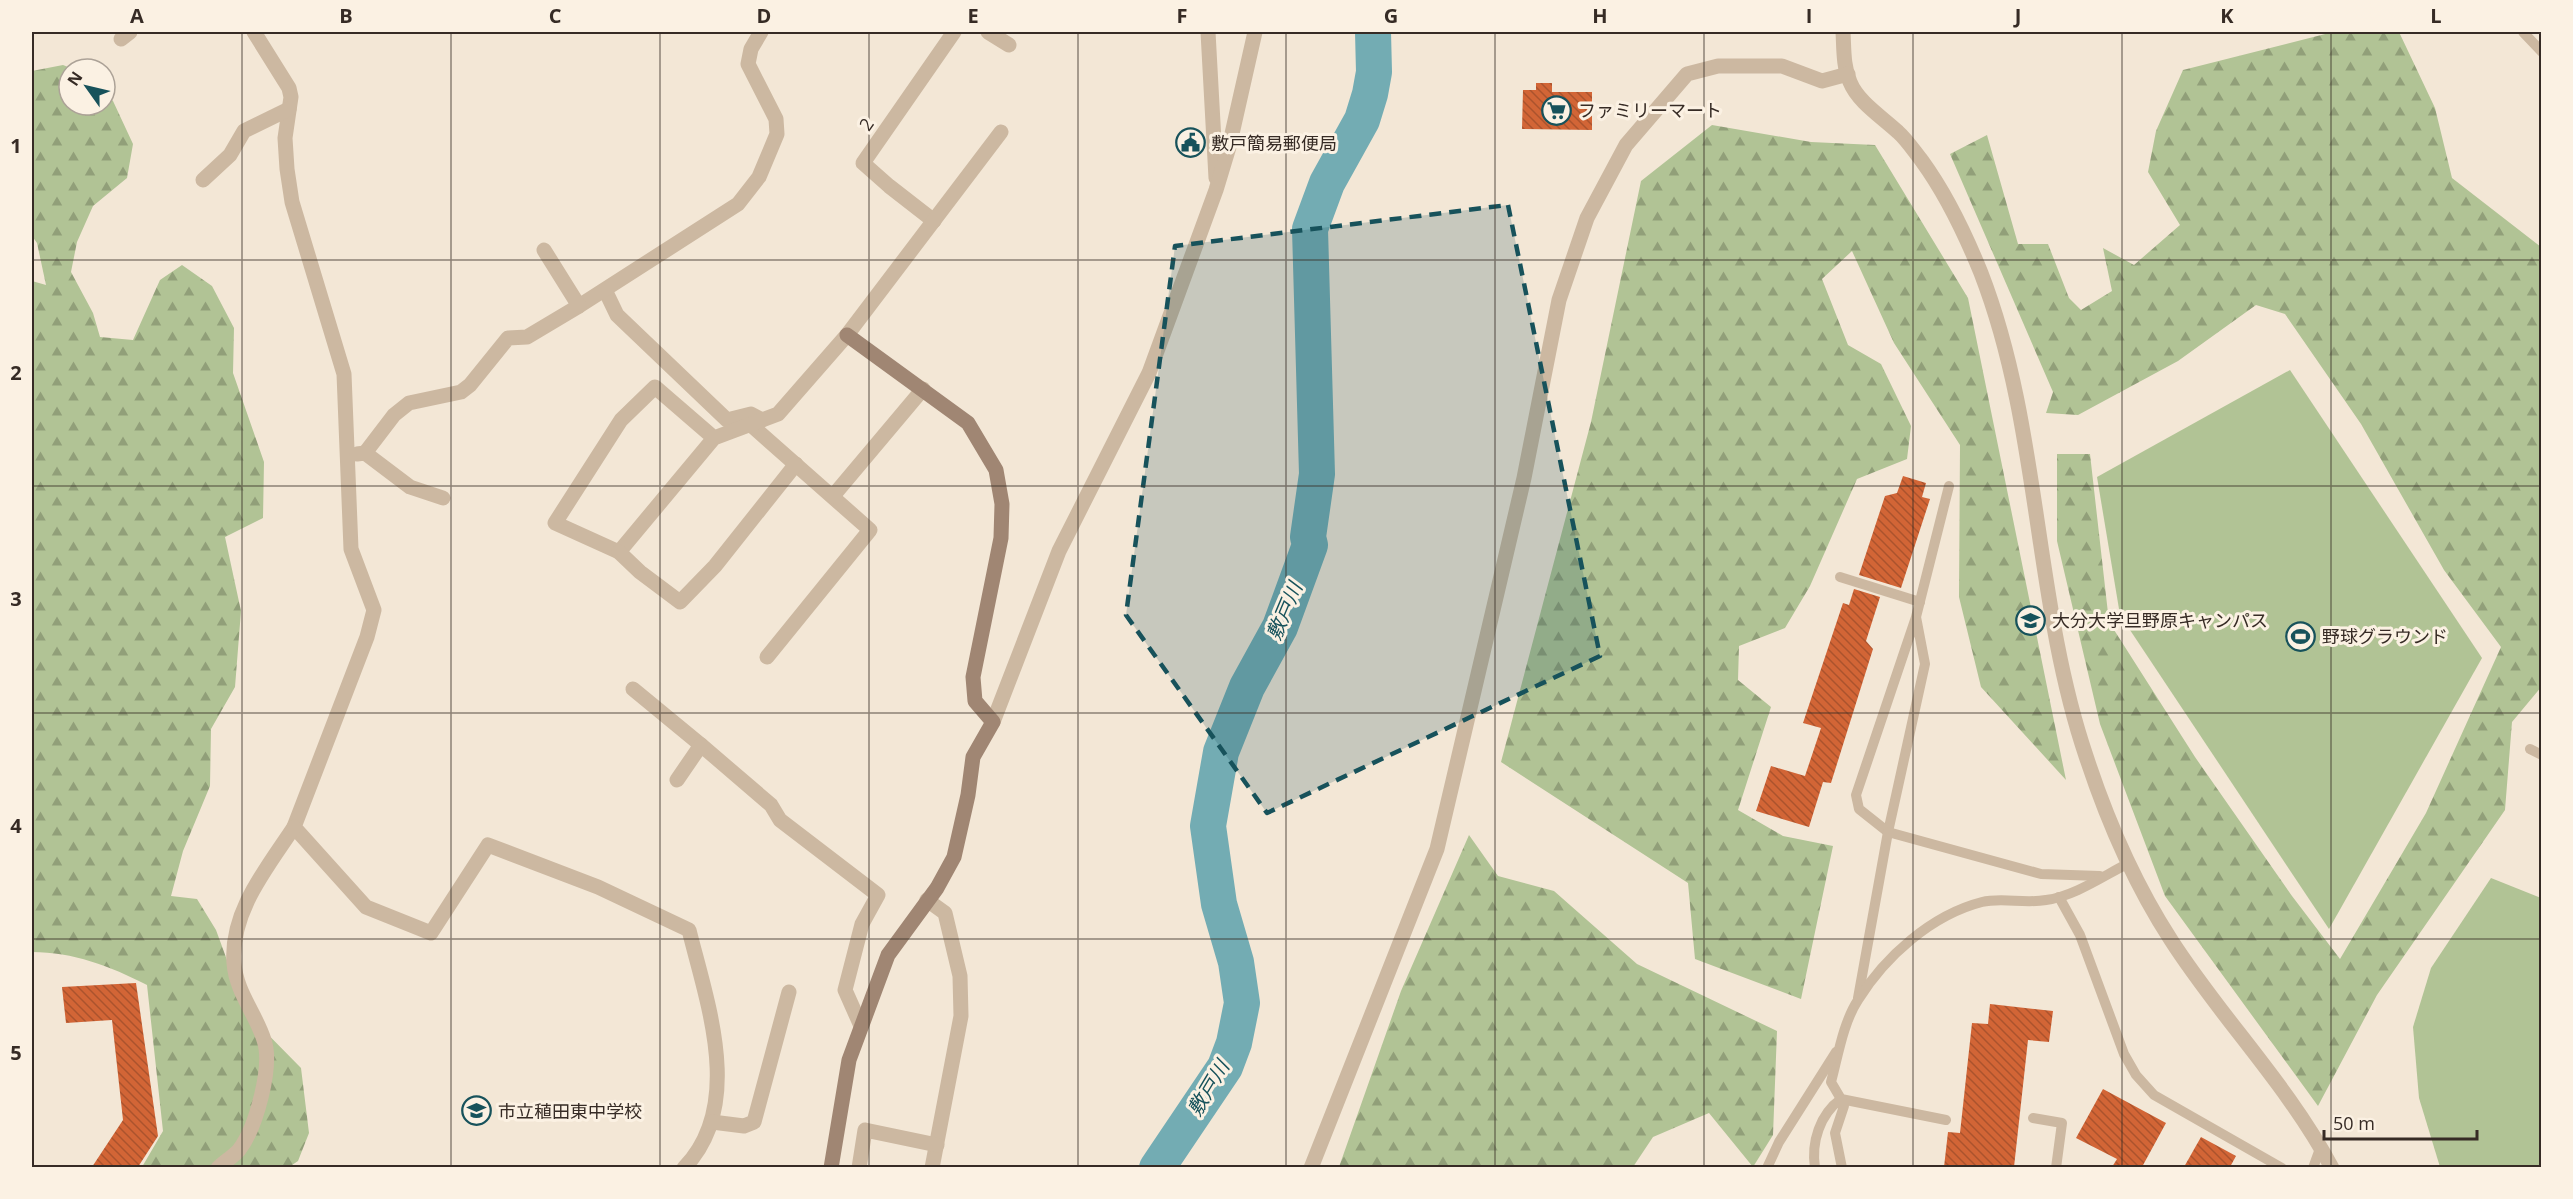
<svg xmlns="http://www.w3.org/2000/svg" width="2573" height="1199" font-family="'Open Sans','Noto Sans JP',sans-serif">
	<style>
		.forest { fill: url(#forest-firs) }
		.garden { fill: #b1c395 }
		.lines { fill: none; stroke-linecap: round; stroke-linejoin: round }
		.river { stroke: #73acb3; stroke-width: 36 }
		.building { fill: url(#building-back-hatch) }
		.lane { stroke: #ccb8a1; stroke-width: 10 }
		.street { stroke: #ccb8a1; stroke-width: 15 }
		.secondary { stroke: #a08673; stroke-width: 15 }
		.marked { fill: #17525b; fill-opacity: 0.2; stroke: #17525b; stroke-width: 4.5; stroke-dasharray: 12 8; stroke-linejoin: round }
		.grid { fill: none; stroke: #362b25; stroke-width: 1.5; stroke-opacity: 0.55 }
		.labels { text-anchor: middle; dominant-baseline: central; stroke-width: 6; stroke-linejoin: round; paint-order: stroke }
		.poi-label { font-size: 18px; fill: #362b25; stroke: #fbf1e3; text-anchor: start }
		.street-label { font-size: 18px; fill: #362b25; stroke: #fbf1e3 }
		.water-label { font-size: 20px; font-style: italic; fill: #17525b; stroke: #fbf1e3 }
		.neatline { fill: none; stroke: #362b25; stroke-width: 2 }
		.grid-label { font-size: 20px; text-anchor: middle; font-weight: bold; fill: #362b25 }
	</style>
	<defs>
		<pattern id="forest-firs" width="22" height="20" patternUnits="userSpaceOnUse" patternTransform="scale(1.5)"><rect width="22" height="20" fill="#b1c395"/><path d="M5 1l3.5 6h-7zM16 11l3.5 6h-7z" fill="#919f79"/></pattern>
		<pattern id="building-back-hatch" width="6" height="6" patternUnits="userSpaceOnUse" patternTransform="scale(1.5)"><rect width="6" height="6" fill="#d26536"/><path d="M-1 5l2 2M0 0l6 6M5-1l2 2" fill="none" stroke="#ab532d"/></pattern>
	</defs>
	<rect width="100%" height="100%" fill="#f3e7d6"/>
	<g class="forest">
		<path d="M2333 32H2399L2435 108 2452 178 2541 247 2542 686 2512 722 2505 810 2377 995 2318 1106 2165 896 2100 724 2057 541V454H2090L2109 622 2195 757 2292 896 2340 959 2426 813 2501 647 2444 570 2361 424 2285 314 2256 305 2178 361 2078 415 2046 413 2053 392 1950 154 1987 135 2018 244H2048L2069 298 2081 310 2112 291 2103 248 2134 265 2180 225 2148 172 2156 131 2183 70Z"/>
		<path d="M63 65 73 69H69V105H105V92L113 101 133 144 127 178 93 206 77 242 71 272 93 313 100 337 133 340 160 280 182 265 212 286 234 328 233 373 264 462 263 518 225 537 241 611 235 687 211 729 210 786 183 851 171 896 197 899 216 930 246 1012 301 1068 309 1133 298 1161 289 1167H142L163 1131 147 985C110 966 73 952 32 952V281L46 285 37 243 32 236V71Z"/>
		<path d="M1712 125 1811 142 1875 145 1968 298 2066 780 1981 687 1959 597 1960 445 1894 343 1852 251 1822 279 1848 345 1881 364 1911 426 1907 459 1857 479 1810 586 1785 628 1739 646 1738 680 1771 707 1738 810 1783 836 1833 846 1801 999 1695 959 1688 883 1501 762 1591 422 1641 181Z"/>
		<path d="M1469 835 1498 876 1554 891 1637 964 1777 1031 1773 1135 1753 1167 1709 1113 1653 1137 1633 1167H1339L1401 991Z"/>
	</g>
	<g class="garden">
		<path d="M2290 370 2482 658 2329 929 2120 615 2097 477Z"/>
		<path d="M2491 878 2541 898V1167H2440L2419 1098 2413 1027 2431 968Z"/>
	</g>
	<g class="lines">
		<path class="river" d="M1157 1168 1225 1067 1234 1043 1242 1003 1236 962 1219 904 1208 826 1221 752 1247 687 1280 627 1310 545 1308 537 1317 474 1310 229 1327 183 1362 120 1370 94 1374 72 1373 32"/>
	</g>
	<g class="building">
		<path d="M1536 83H1552V92H1592V130L1522 129 1523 90H1536Z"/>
		<path d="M1903 476 1926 483 1922 497 1930 499 1901 588 1859 575 1885 496 1897 493Z"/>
		<path d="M1854 589 1880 597 1866 641 1873 649 1831 783 1823 782 1809 827 1756 811 1771 766 1805 776 1821 728 1803 723 1843 603 1849 605Z"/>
		<path d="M136 983 158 1136 138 1167H92L123 1120 112 1020 66 1023 62 987Z"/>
		<path d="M1990 1004 2053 1011 2049 1042 2028 1040 2014 1167H1944L1948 1132 1960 1133 1972 1023 1988 1024Z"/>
		<path d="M2103 1089 2166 1123 2142 1167H2112L2117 1159 2076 1138Z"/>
		<path d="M2201 1137 2236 1156 2230 1167H2184Z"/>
	</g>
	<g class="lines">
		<g class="lane">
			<path d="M2523 32 2542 52"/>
			<path d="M1840 577 1920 602"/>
			<path d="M1916 617 1856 795 1859 809 1888 832 1925 664 1916 617 1949 486"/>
			<path d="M2530 749 2542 755"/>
			<path d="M2059 897 2080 935 2124 1054 2136 1075 2154 1095 2282 1168"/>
			<path d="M1858 998 1888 832 2041 874 2100 876"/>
			<path d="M2033 1118 2062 1123 2056 1168"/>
			<path d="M1946 1120 1841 1099 1831 1082C1838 1056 1843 1023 1858 1000 1885 957 1931 915 1982 902 2002 897 2024 904 2046 900 2075 896 2103 876 2129 863"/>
			<path d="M1767 1168 1779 1142 1836 1052"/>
			<path d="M1815 1168C1811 1142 1820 1114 1841 1099L1844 1106 1835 1133 1842 1168"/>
			<path d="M2313 1168 2321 1146"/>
		</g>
		<g class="street">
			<path d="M254 32 289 88 291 97 285 138 287 169 292 202 344 374 351 549 374 610 367 637 294 827 366 907 431 933 488 845 598 887 689 930C707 1003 745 1105 684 1168"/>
			<path d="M988 32 1009 45"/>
			<path d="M1208 32 1216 178"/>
			<path d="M1843 32C1844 48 1843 66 1850 82 1858 102 1882 117 1898 132 1907 140 1914 151 1922 161 1946 194 1966 236 1981 273 2041 428 2033 599 2086 756 2107 820 2134 883 2171 940 2221 1018 2288 1085 2332 1168"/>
			<path d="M121 39 130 32"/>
			<path d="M203 180 230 155 244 131 289 109"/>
			<path d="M934 221 889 186 863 163 954 32"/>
			<path d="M605 290 617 315 727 420 751 414 762 420"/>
			<path d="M579 306 738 204 759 177 777 134 776 119 748 64 751 49 761 32"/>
			<path d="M751 425 870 530 767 657"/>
			<path d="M714 438 655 387 621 420 555 523 619 552 714 438 778 414 847 335 1001 132"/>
			<path d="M365 453 394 415 409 403 461 392 470 385 508 338 527 337 579 306 544 250"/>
			<path d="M357 454 365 453 410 487 443 498"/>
			<path d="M833 496 923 389"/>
			<path d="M619 552 640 572 680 602 715 566 796 464"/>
			<path d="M633 689 701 745"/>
			<path d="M993 722 1059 551 1149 373 1216 190 1229 147 1255 32"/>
			<path d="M677 780 701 745 771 805 780 820 878 895 862 924 845 990 861 1026"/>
			<path d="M927 900 945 913 960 976 961 1016 932 1168"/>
			<path d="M712 1122 744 1126 754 1122 789 992"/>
			<path d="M218 1168C224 1162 234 1156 239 1150 256 1128 273 1066 264 1040 256 1014 236 992 234 963 230 912 267 868 294 827"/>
			<path d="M859 1168 865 1130 937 1145"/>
			<path d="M1311 1168 1437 849 1524 478 1559 300 1587 218 1626 145 1687 74 1718 66H1782L1822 81 1848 74"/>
		</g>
		<path class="secondary" d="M831 1168 849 1060 888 955 937 888 954 857 968 795 973 757 993 722 975 701 973 677 1001 538 1002 504 996 470 968 423 847 335"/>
	</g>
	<path class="marked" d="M1508 205 1600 656 1267 813 1126 615 1175 246Z"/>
	<path class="grid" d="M242 32V1168M451 32V1168M660 32V1168M869 32V1168M1078 32V1168M1286 32V1168M1495 32V1168M1704 32V1168M1913 32V1168M2122 32V1168M2331 32V1168M32 260H2542M32 486H2542M32 713H2542M32 939H2542"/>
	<defs>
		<symbol id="supermarket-ring" viewBox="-11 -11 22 22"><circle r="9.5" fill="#fbf1e3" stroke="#17525b" stroke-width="1.5"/><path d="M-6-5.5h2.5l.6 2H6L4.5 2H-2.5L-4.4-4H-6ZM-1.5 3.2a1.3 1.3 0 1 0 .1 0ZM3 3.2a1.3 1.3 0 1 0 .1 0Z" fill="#17525b"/></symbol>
		<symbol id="civic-ring" viewBox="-11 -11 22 22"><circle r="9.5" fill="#fbf1e3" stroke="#17525b" stroke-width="1.5"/><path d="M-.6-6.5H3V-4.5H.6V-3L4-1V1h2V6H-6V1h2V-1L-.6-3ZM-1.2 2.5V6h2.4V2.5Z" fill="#17525b"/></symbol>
		<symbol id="university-ring" viewBox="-11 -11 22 22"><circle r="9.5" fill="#fbf1e3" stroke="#17525b" stroke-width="1.5"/><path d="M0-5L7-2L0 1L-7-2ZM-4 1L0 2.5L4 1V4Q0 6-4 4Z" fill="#17525b"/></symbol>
		<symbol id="stadium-ring" viewBox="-11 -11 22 22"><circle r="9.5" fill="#fbf1e3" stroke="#17525b" stroke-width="1.5"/><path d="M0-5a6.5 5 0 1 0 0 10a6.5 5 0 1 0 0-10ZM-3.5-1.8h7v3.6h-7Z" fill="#17525b"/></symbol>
		<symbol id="school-ring" viewBox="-11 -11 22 22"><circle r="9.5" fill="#fbf1e3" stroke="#17525b" stroke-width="1.5"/><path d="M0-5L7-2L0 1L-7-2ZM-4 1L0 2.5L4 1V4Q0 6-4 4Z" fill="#17525b"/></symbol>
	</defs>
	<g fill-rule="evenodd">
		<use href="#supermarket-ring" x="1540" y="94" width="33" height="33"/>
		<use href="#civic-ring" x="1174" y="126" width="33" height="33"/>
		<use href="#university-ring" x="2014" y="604" width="33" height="33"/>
		<use href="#stadium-ring" x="2284" y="620" width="33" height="33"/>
		<use href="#school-ring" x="460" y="1094" width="33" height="33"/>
	</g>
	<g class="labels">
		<g class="poi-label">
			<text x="1578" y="110">ファミリーマート</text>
			<text x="1211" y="143">敷戸簡易郵便局</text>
			<text x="2052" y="620">大分大学旦野原キャンパス</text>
			<text x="2322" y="636">野球グラウンド</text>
			<text x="498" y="1111">市立稙田東中学校</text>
		</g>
		<g class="street-label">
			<text transform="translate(866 124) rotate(-55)">2</text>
		</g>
		<g class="water-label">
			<text transform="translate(1284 611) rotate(-67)">敷戸川</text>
			<text transform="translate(1208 1088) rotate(-59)">敷戸川</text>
		</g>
	</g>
	<rect width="2573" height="1199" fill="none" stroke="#fbf1e3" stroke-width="66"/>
	<g transform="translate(87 87) rotate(304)"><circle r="28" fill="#fbf1e3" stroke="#aca297" stroke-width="1.5"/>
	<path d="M0-4.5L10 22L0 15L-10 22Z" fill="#17525b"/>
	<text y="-9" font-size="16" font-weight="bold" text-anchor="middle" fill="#362b25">N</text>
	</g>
	<path d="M2324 1130v9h153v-9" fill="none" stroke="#362b25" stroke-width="3"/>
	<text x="2333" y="1130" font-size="18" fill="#362b25" stroke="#fbf1e3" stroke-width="4.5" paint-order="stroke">50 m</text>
	<rect x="33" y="33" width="2507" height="1133" class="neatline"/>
	<g class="grid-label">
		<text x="137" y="23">A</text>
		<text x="346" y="23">B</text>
		<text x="555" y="23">C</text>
		<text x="764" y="23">D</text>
		<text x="973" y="23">E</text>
		<text x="1182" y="23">F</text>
		<text x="1391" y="23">G</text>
		<text x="1600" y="23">H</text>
		<text x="1809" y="23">I</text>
		<text x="2018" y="23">J</text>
		<text x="2227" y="23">K</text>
		<text x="2436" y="23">L</text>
		<text x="16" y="153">1</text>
		<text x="16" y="380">2</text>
		<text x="16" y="606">3</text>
		<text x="16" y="833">4</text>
		<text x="16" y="1060">5</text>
	</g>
</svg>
